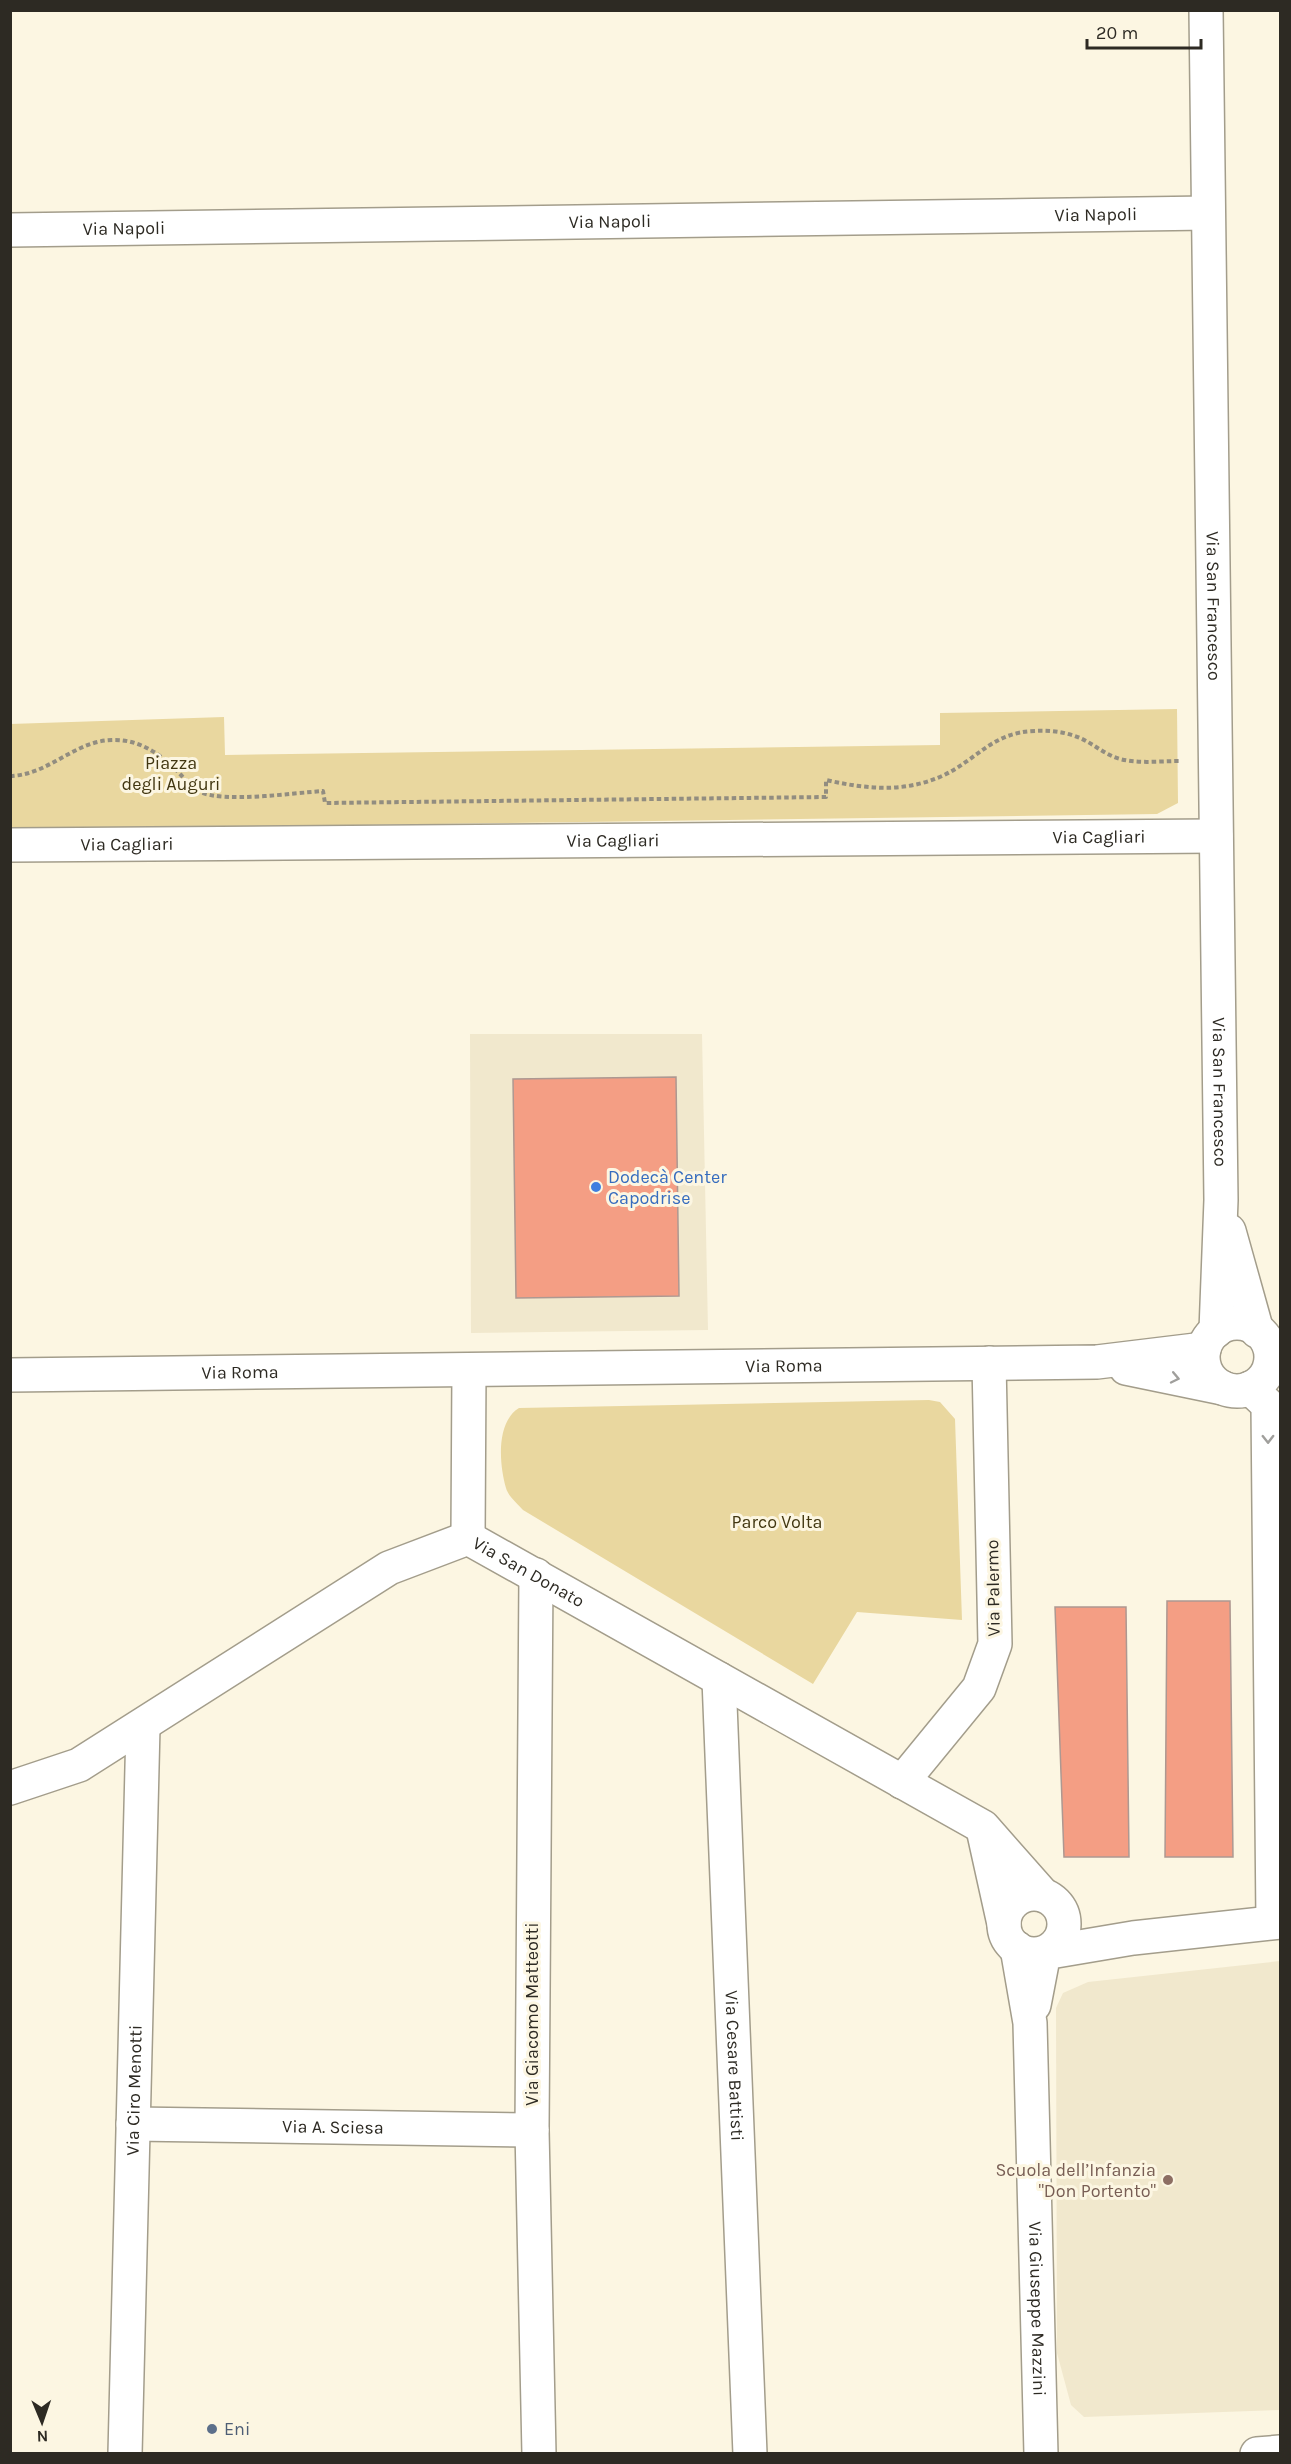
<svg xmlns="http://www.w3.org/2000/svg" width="1291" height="2464" font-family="Karla,sans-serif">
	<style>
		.built { fill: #f1e8cd }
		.green { fill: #e9d79f }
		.building { fill: #f49e84; stroke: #ad9891; stroke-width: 1.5 }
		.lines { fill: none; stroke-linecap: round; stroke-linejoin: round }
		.street-casing { stroke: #a39d8b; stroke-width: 36 }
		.path { stroke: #928d80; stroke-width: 4; stroke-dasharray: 4.5 3; stroke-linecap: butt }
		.street { stroke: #fff; stroke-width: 33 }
		.oneway { stroke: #a09f9c }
		.shop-dot { fill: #3f7fe0; stroke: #fcf6e2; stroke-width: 2 }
		.education-dot { fill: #8d6e63; stroke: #fcf6e2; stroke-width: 2 }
		.service-dot { fill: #5c6f8a; stroke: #fcf6e2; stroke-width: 2 }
		.labels { text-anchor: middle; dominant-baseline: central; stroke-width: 6; stroke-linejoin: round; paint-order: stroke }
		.street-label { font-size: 18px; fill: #2d2a23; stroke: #fcf6e2 }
		.park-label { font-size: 18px; fill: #423711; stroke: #fcf6e2 }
		.shop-label { font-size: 18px; fill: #366cbe; stroke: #fcf6e2; text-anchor: start }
		.education-label { font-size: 18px; fill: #785e54; stroke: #fcf6e2; text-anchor: end }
		.service-label { font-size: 18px; fill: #4e5e75; stroke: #fcf6e2; text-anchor: start }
	</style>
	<rect width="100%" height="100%" fill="#fcf6e2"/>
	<g class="built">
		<path d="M470 1034H702L708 1330 471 1333Z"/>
		<path d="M1280 1961V2410L1084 2417 1071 2405 1057 2353 1056 2008 1063 1993 1088 1982Z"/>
	</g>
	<g class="green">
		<path d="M1177 709 1178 803 1157 814 11 830 10 724 224 717 225 755 940 745V713Z"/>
		<path d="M929 1400 940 1402 955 1419 962 1620 857 1612 813 1684 523 1510C518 1504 508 1496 506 1488 499 1464 496 1422 519 1408Z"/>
	</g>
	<g class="building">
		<path d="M676 1077 679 1296 516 1298 513 1079Z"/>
		<path d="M1167 1601H1230L1233 1857H1165Z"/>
		<path d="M1055 1607H1126L1129 1857H1064Z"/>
	</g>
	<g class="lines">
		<defs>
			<g id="street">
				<path id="s1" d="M1206 10 1221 1200 1216 1331"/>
				<path id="s2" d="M10 230 1208 213"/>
				<path id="s3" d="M10 845 1216 836"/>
				<path d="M1229 1231 1257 1331"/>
				<circle cx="1237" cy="1357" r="34"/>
				<path d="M1126 1368 1223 1388"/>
				<path id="s4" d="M10 1375 1097 1362 1204 1349"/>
				<path d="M1250 1388 1268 1405 1273 1922"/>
				<path d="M468 1538 469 1370"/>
				<path d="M536 1575 532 2130 539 2454"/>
				<path id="s5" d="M719 1679 750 2454"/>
				<path d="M902 1782 979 1688 995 1644 989 1363"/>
				<path id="s6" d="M10 1788 79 1765 389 1568 468 1538 983 1827 1043 1895"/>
				<path d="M983 1829 1004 1924"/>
				<circle cx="1034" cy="1924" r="30"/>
				<path id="s7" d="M1017 1948 1030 2023 1041 2454"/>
				<path d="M1034 2005 1044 1953 1133 1938 1280 1922"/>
				<path id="s8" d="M133 2124 532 2130"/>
				<path id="s9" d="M125 2454 143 1727"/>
				<path d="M1257 2454 1280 2452"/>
			</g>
		</defs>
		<use href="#street" class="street-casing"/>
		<path class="path" d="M10 776C49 775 74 741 112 740 140 739 162 755 180 774 185 779 192 789 200 792 225 803 293 793 323 791L325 803 826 797V780C866 789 904 793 942 776 977 760 992 732 1035 731 1050 730 1066 732 1080 738 1094 744 1105 755 1120 759 1139 764 1160 761 1179 761"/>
		<use href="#street" class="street"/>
	</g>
	<defs><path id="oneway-chevron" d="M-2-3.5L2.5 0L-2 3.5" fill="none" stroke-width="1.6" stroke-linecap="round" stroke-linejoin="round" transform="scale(1.5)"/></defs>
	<g class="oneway">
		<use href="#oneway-chevron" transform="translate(1175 1378) rotate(12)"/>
		<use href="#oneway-chevron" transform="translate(1268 1439) rotate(89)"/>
	</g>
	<circle class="shop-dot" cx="596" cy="1187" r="6"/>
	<circle class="education-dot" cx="1168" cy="2180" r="6"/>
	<circle class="service-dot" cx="212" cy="2429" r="6"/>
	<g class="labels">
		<g class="street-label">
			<text stroke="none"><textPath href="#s2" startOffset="1086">Via Napoli</textPath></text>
			<text stroke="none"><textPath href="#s2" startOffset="600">Via Napoli</textPath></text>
			<text stroke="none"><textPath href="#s2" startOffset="114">Via Napoli</textPath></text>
			<text stroke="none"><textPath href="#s1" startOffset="596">Via San Francesco</textPath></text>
			<text stroke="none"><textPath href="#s3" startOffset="1089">Via Cagliari</textPath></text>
			<text stroke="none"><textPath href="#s3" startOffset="603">Via Cagliari</textPath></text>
			<text stroke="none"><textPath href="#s3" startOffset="117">Via Cagliari</textPath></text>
			<text stroke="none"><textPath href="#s1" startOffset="1082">Via San Francesco</textPath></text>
			<text stroke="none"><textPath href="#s4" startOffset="774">Via Roma</textPath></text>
			<text stroke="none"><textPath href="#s4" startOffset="230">Via Roma</textPath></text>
			<text stroke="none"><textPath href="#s6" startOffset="594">Via San Donato</textPath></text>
			<text transform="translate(993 1588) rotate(-91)">Via Palermo</text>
			<text transform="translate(532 2014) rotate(-90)">Via Giacomo Matteotti</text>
			<text stroke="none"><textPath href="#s5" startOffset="387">Via Cesare Battisti</textPath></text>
			<text stroke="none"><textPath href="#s9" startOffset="364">Via Ciro Menotti</textPath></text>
			<text stroke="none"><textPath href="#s8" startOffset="200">Via A. Sciesa</textPath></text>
			<text stroke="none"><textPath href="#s7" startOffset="362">Via Giuseppe Mazzini</textPath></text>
		</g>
		<g class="park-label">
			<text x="171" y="763">Piazza<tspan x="171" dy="21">degli Auguri</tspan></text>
			<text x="777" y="1522">Parco Volta</text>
		</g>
		<g class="shop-label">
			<text x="608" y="1177">Dodecà Center<tspan x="608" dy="21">Capodrise</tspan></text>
		</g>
		<g class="education-label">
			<text x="1156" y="2170">Scuola dell’Infanzia<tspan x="1156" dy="21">"Don Portento"</tspan></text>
		</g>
		<g class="service-label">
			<text x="224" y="2429">Eni</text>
		</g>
	</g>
	<rect width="1291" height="2464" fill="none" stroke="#2d2a23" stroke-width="24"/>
	<g transform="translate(42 2422) rotate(178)" stroke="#fcf6e2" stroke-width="4.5" paint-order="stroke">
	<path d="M0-4.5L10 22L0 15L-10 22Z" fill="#2d2a23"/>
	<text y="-9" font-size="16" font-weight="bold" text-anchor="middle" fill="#2d2a23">N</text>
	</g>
	<path d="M1087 39v9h114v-9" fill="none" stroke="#2d2a23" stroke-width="3"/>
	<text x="1096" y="39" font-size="18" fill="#2d2a23" stroke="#fcf6e2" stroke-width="4.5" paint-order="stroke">20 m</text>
</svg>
